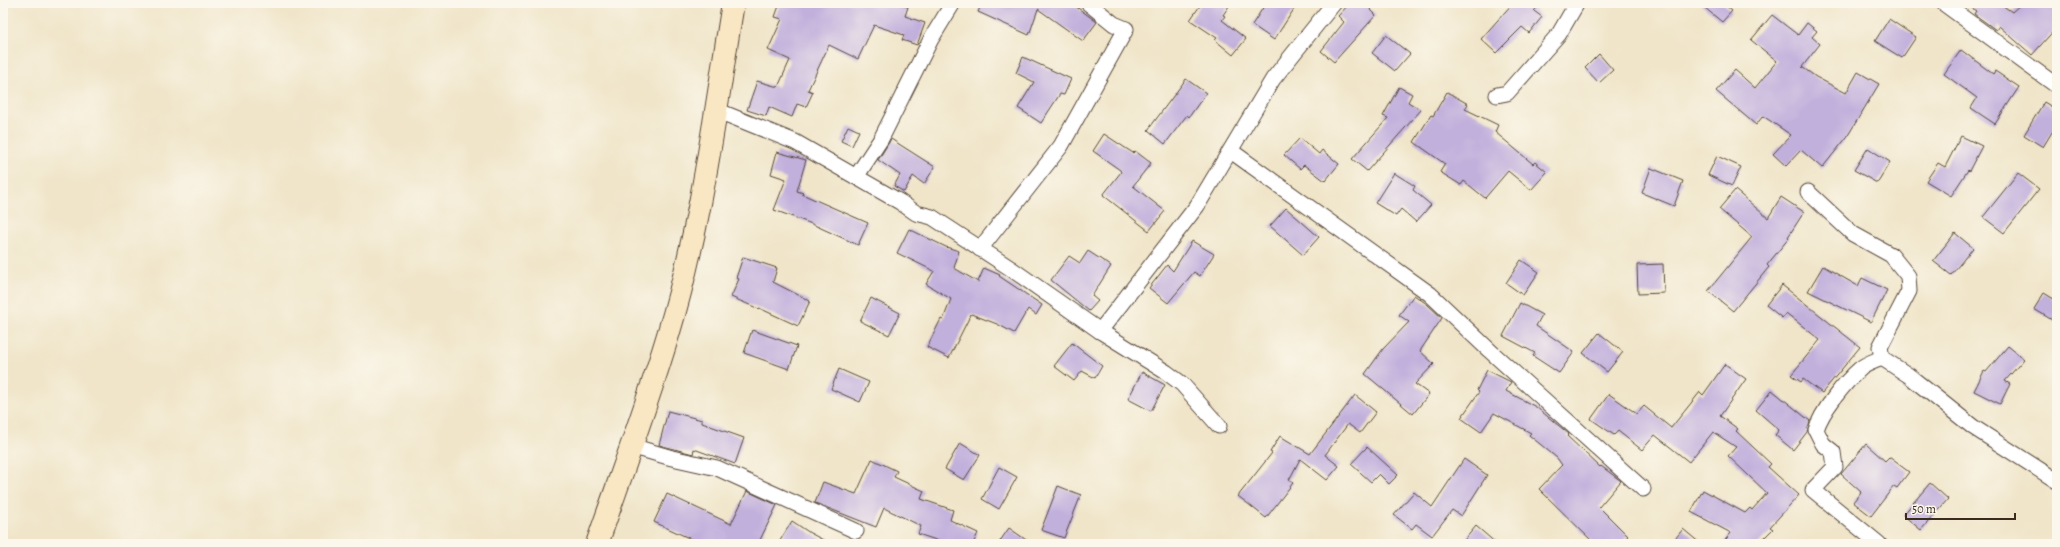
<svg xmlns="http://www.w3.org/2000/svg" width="2060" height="547" font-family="Alegreya,serif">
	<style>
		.building { fill: #c1afdc }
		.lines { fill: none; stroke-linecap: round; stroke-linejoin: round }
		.street-casing { stroke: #564638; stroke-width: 17 }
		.secondary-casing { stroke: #564638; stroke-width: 24 }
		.street { stroke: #fff; stroke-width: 15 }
		.secondary { stroke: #f9e7c3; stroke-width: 22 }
	</style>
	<rect width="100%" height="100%" fill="#fbf7ec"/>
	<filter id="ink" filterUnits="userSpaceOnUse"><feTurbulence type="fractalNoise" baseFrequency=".025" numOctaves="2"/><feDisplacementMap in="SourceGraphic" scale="8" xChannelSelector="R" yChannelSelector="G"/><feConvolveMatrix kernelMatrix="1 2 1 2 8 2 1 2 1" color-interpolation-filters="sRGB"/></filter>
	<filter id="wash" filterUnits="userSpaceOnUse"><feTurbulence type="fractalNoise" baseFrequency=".012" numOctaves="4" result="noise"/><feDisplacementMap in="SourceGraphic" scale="16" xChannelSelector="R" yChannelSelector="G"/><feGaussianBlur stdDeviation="0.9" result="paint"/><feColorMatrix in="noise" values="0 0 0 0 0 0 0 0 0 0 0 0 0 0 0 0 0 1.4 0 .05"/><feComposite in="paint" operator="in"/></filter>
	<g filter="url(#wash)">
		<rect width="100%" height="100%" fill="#f0e5c9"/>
		<g id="blocks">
			<g class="building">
				<path d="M780 3H896L908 7 905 16 925 23 917 45 902 40 904 35 874 25 858 59 829 45 808 90 813 92 806 107 797 104 792 117 769 107 766 116 747 110 757 81 778 87 790 60 768 50 782 19 775 17Z"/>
				<path d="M982 3H1071L1097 22 1083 41 1038 9 1029 35 978 12Z"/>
				<path d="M1202 3H1231L1223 15 1225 16 1222 20 1246 39 1233 55 1215 40 1217 38 1190 20Z"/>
				<path d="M1266 3H1298L1274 40 1252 25Z"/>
				<path d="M1350 3H1364L1376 15 1334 62 1321 51 1344 22 1338 16Z"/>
				<path d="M1513 3H1542L1534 11 1542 17 1529 33 1522 27 1496 53 1481 39Z"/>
				<path d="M1699 3H1723L1732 11 1722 22Z"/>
				<path d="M1965 3H1999L2012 12 2022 3H2057V27L2032 55 1999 26 1996 30 1974 14 1976 11Z"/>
				<path d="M1772 15 1798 35 1807 23 1817 31 1812 37 1820 44 1802 67 1816 77 1846 93 1858 72 1879 84 1847 137 1822 168 1801 150 1786 166 1773 154 1791 135 1763 116 1756 125 1716 91 1735 70 1755 88 1777 61 1751 40Z"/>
				<path d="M1889 19 1916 37 1902 58 1875 41Z"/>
				<path d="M1386 35 1410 54 1395 71 1372 53Z"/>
				<path d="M1961 50 1993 74 1995 71 2019 87 1995 124 1971 108 1977 98 1944 74Z"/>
				<path d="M1599 54 1613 70 1599 83 1585 68Z"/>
				<path d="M1023 57 1071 79 1064 95 1060 94 1041 123 1018 108 1034 82 1016 73Z"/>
				<path d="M1186 79 1206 93 1189 117 1187 115 1165 144 1148 130Z"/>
				<path d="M1399 87 1412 94 1408 102 1421 110 1367 171 1352 159 1388 118 1383 116Z"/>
				<path d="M1447 92 1468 104 1465 109 1498 125 1495 132 1533 164 1535 162 1547 172 1531 190 1508 171 1485 198 1464 181 1461 185 1440 172 1445 164 1414 142 1431 115 1433 116Z"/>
				<path d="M2044 102 2057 110V124L2043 147 2024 135Z"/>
				<path d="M848 126 859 131 852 146 841 141Z"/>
				<path d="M1104 134 1133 153 1135 151 1151 163 1133 186 1165 211 1149 231 1103 195 1121 172 1120 170 1093 151Z"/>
				<path d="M1961 136 1982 146 1969 171 1968 170 1951 196 1926 181 1938 163 1945 167Z"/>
				<path d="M1300 138 1319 154 1322 150 1339 164 1325 181 1304 165 1300 169 1284 155Z"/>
				<path d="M891 139 935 167 924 184 913 176 904 192 894 186 900 175 878 160Z"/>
				<path d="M1868 148 1890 162 1877 183 1854 170Z"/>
				<path d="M777 152 806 160 797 191 803 193 802 194 868 223 858 245 812 224 774 210 786 179 771 174Z"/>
				<path d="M1717 156 1741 167 1732 186 1708 175Z"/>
				<path d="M1651 168 1683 181 1674 206 1642 193Z"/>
				<path d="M1394 173 1415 186 1413 190 1431 205 1416 222 1401 209 1396 216 1375 203Z"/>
				<path d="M2018 173 2039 189 2004 233 1983 217Z"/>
				<path d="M1735 190 1768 218 1781 197 1804 212 1788 237 1789 238 1767 265 1769 267 1733 311 1708 291 1752 237 1719 209Z"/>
				<path d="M1286 208 1319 237 1303 255 1270 226Z"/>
				<path d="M909 229 946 247 959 251 954 268 978 282 984 268 1000 275 999 276 1042 305 1036 315 1028 309 1014 333 997 324 971 314 949 358 927 347 941 319 943 320 951 299 926 284 934 271 897 253Z"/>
				<path d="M1955 233 1973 248 1951 275 1933 261Z"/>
				<path d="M1192 241 1214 254 1200 276 1194 272 1168 303 1149 288 1167 265 1173 271Z"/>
				<path d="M1088 251 1111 266 1092 296 1098 301 1089 311 1051 280 1069 256 1080 263Z"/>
				<path d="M743 257 777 268 773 282 810 301 798 326 759 308V309L731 297 739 279 736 278Z"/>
				<path d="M1521 260 1539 272 1523 295 1506 283Z"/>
				<path d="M1663 264 1664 293 1638 294 1637 265Z"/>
				<path d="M1823 266 1858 286 1862 278 1887 290 1871 322 1808 291Z"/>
				<path d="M1782 285 1860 347 1822 393 1803 379 1801 382 1791 375 1820 340 1786 313 1782 318 1766 305Z"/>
				<path d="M2044 293 2057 301V323L2034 309Z"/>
				<path d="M1414 295 1427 304 1442 318 1420 351 1434 364 1415 384 1429 394 1413 414 1365 374 1383 349 1409 322 1399 315Z"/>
				<path d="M871 298 900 313 889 335 860 321Z"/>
				<path d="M1520 303 1542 315 1536 326 1574 352 1559 373 1533 356 1535 353 1503 336Z"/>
				<path d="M752 330 797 346 789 369 744 353Z"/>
				<path d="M1599 333 1623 352 1607 372 1583 353Z"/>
				<path d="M1072 343 1102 366 1095 378 1082 371 1074 381 1054 366Z"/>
				<path d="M2008 346 2024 359 2005 381 2010 384 2000 404 1974 391 1984 371 1986 372Z"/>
				<path d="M1725 364 1746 379 1720 416 1738 429 1736 431 1771 464 1768 467 1799 495 1770 527 1773 529 1758 544H1722L1731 533 1691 512 1703 490 1745 513 1750 508 1752 510 1767 493 1728 456 1736 447 1713 432 1689 462 1655 435 1642 450 1618 431 1614 435 1591 419 1609 394 1637 414 1644 406 1671 428 1700 392 1703 395Z"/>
				<path d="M839 369 869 382 860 402 831 389Z"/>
				<path d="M1487 370 1511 382 1506 391 1536 407 1569 434 1567 436 1600 467 1601 466 1621 481 1599 507 1628 536 1619 544H1595L1539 489 1562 465 1557 458 1529 435 1531 433 1494 413 1481 432 1461 418 1479 392 1477 390Z"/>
				<path d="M1142 372 1165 385 1151 411 1128 399Z"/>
				<path d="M1772 390 1810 421 1807 432 1793 450 1775 435 1779 430 1756 410Z"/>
				<path d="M1355 395 1376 412 1360 433 1348 424 1325 455 1339 466 1327 480 1300 459 1289 480 1293 483 1266 518 1238 496 1272 453 1270 452 1280 436 1310 454Z"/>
				<path d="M668 411 702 420V423L744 438 735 464 694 449 693 454 659 445Z"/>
				<path d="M960 443 980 455 964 480 945 469Z"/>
				<path d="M1866 444 1885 461 1889 457 1909 472 1897 488 1894 486 1871 516 1853 502 1861 492 1841 474Z"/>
				<path d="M1367 447 1398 475 1389 484 1379 474 1371 482 1351 464Z"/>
				<path d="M872 459 897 471 894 477 924 491 921 499 953 510 950 520 978 533 973 544H948L918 534 921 526 884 508 876 527 815 503 823 482 856 494Z"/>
				<path d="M1464 459 1487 475 1461 516 1452 510 1432 536 1416 524 1412 529 1394 515 1414 492 1432 507Z"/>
				<path d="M999 467 1017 477 999 509 982 499Z"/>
				<path d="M1930 483 1948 499 1921 530 1903 515Z"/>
				<path d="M1058 486 1081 495 1064 538 1041 530Z"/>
				<path d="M747 491 777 505 758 544H702L654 522 667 494 731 524Z"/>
				<path d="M792 521 810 533 831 544H778Z"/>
				<path d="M1476 526 1497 544H1461Z"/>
				<path d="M1009 528 1032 544H998Z"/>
				<path d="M1683 529 1701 544H1671Z"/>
			</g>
		</g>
	</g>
	<g filter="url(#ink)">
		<use href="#blocks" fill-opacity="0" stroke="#564638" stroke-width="1"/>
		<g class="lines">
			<defs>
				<g id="street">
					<path d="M1943 3 2057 86"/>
					<path d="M1497 95 1507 93 1559 34 1577 3"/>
					<path d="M716 110 795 142 900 202 916 213 932 217 1010 268 1100 331 1166 372 1182 384 1219 426"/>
					<path d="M1231 151 1430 294 1489 350 1643 489"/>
					<path d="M856 177 881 139 931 39 953 3"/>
					<path d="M1808 192 1853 234 1891 255 1908 276 1909 291 1880 347 1882 358 1908 375 1973 427 2057 481"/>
					<path d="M980 249 1061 146 1126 29 1114 24 1088 3"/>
					<path d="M1100 331 1197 206 1273 79 1334 3"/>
					<path d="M631 446 672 458 717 468 856 531"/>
					<path d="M1879 544 1813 490 1835 467 1833 452 1823 444 1816 430C1821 412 1845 382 1860 369 1865 364 1875 361 1882 358"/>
				</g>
				<path id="secondary" d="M597 544C621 475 647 405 668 335 701 227 715 114 733 3"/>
			</defs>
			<use href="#street" class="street-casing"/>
			<use href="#secondary" class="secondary-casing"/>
			<use href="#street" class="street"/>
			<use href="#secondary" class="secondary"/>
		</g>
	</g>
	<rect width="2060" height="547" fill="none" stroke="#fbf7ec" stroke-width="16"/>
	<path d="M1906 513v6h109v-6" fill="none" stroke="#3b2a1e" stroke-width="2"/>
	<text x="1912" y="513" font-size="12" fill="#3b2a1e" stroke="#fbf7ec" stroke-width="3" paint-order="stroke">50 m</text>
</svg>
